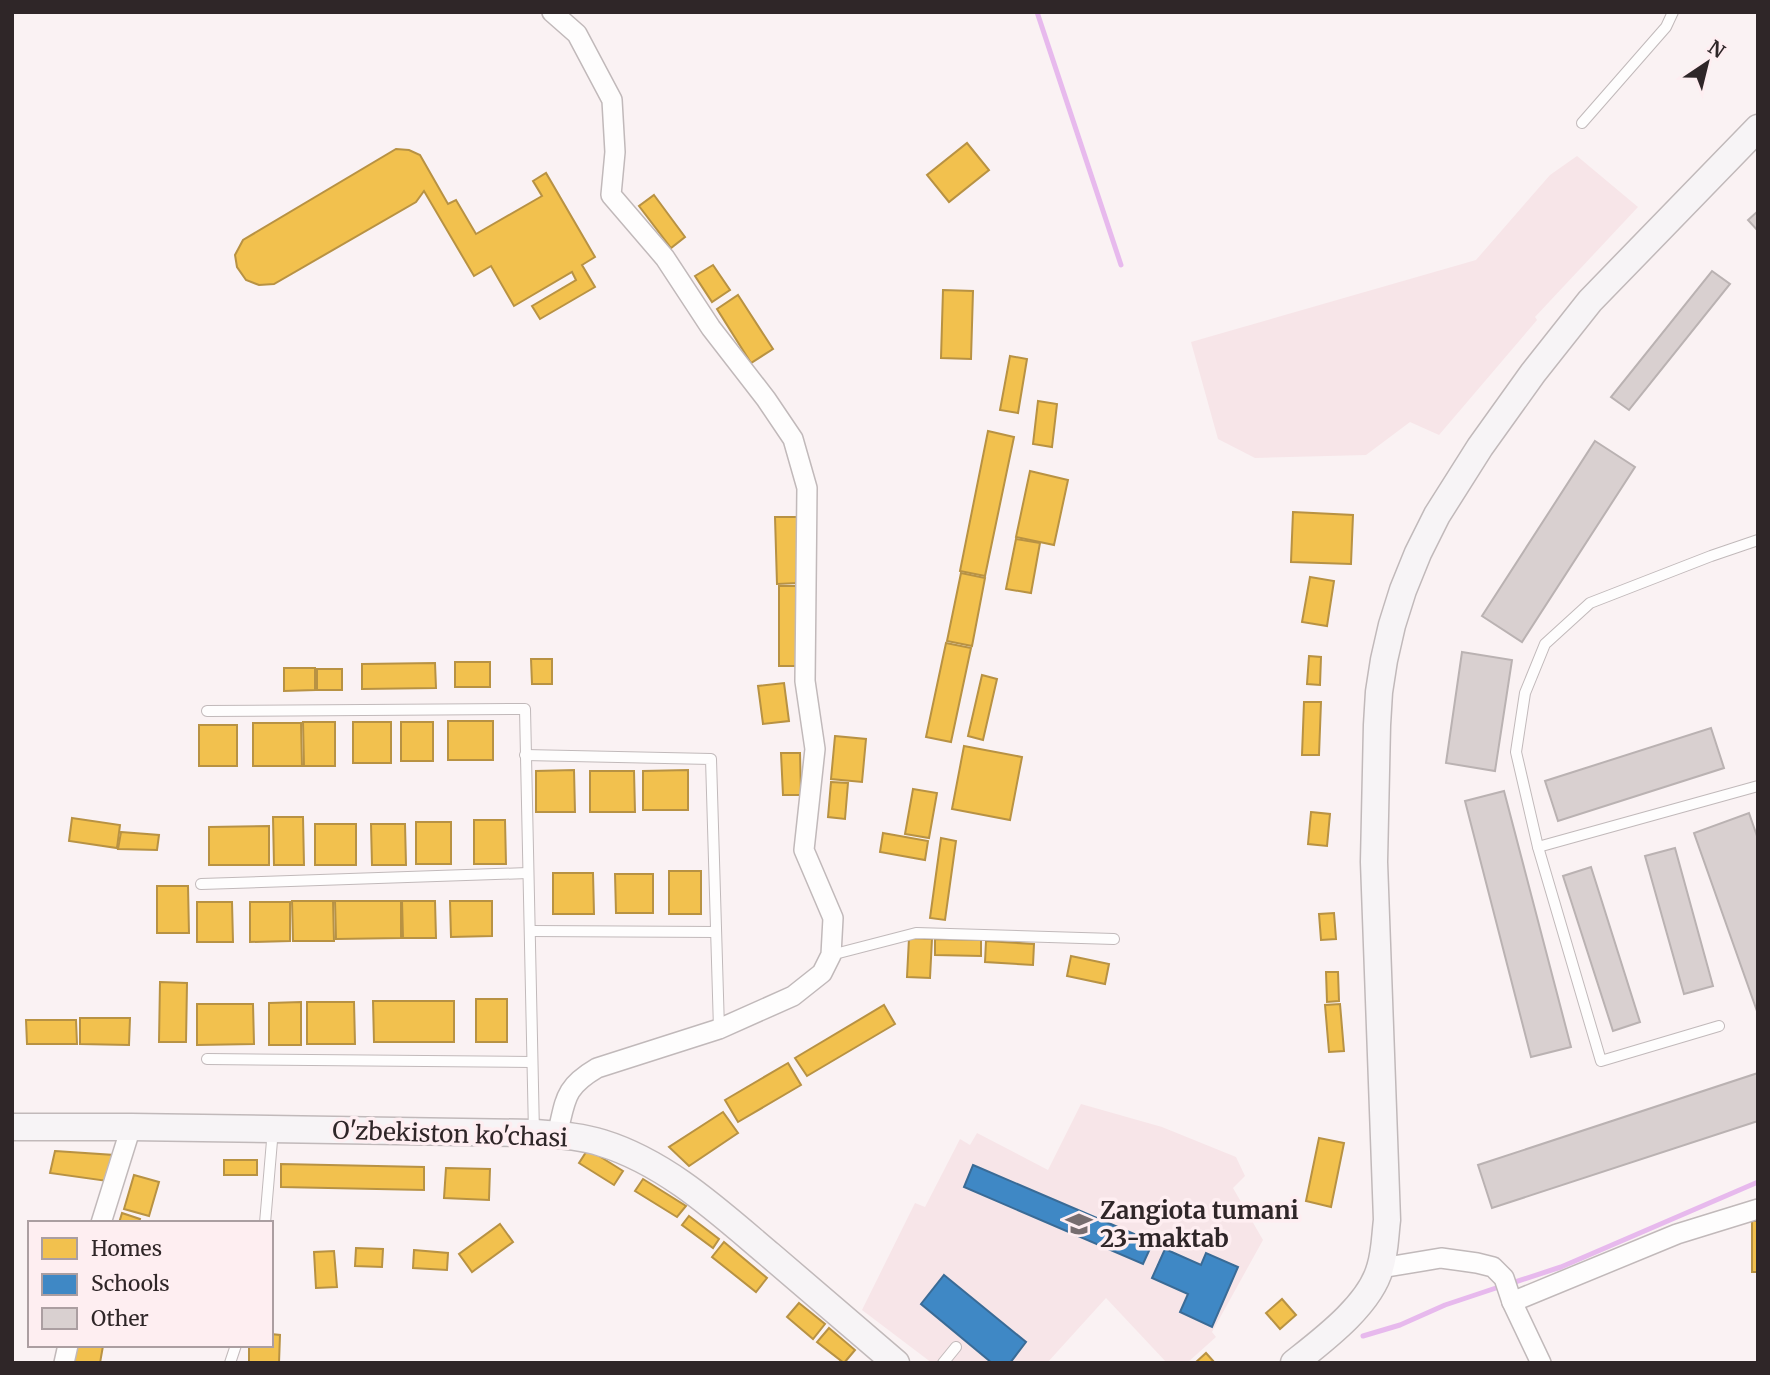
<svg xmlns="http://www.w3.org/2000/svg" width="1770" height="1375" font-family="Merriweather,serif">
	<style>
		.built { fill: #f7e5e8 }
		.homes { fill: #f2c14e; stroke: #b89243; stroke-width: 2 }
		.schools { fill: #3f88c5; stroke: #3a6b96; stroke-width: 2 }
		.lines { fill: none; stroke-linecap: round; stroke-linejoin: round }
		.stream { stroke: #e7b9ed; stroke-width: 5 }
		.building { fill: #d9d0d0; stroke: #bab2b2; stroke-width: 2 }
		.service-casing { stroke: #c1b9ba; stroke-width: 12 }
		.minor-casing { stroke: #c1b9ba; stroke-width: 22 }
		.secondary-casing { stroke: #c1b9ba; stroke-width: 29 }
		.service { stroke: #fefdfd; stroke-width: 10 }
		.minor { stroke: #fefdfd; stroke-width: 19 }
		.secondary { stroke: #f7f4f6; stroke-width: 26 }
		.labels { text-anchor: middle; dominant-baseline: central; stroke-width: 7; stroke-linejoin: round; paint-order: stroke }
		.street-label { font-size: 24px; fill: #2f2628; stroke: #feeef1 }
		.poi-label { font-size: 24px; font-weight: bold; fill: #2f2628; stroke: #feeef1; text-anchor: start }
	</style>
	<rect width="100%" height="100%" fill="#faf2f3"/>
	<g class="built">
		<path d="M1577 156 1638 207 1535 317 1537 320 1439 435 1410 422 1366 455 1255 458 1218 439 1191 342 1476 260 1550 175Z"/>
		<path d="M1081 1104 1162 1127 1236 1157 1245 1176 1233 1188 1263 1240 1212 1332 1216 1337 1187 1363H1167L1106 1298 1047 1363H932L862 1310 915 1203 925 1207 960 1139 970 1145 977 1133 1048 1170Z"/>
	</g>
	<g class="homes">
		<path d="M967 143 989 170 949 202 927 175Z"/>
		<path d="M396 149 409 150 420 155 448 204 456 200 476 234 542 196 533 181 546 173 595 257 582 265 595 287 540 319 532 306 576 280 572 272 514 306 491 266 474 276 424 191 416 202 274 284 259 285 246 280 237 267 235 255 243 240Z"/>
		<path d="M654 195 685 237 671 248 639 206Z"/>
		<path d="M713 265 730 290 712 302 695 276Z"/>
		<path d="M943 290 973 291 971 359 941 358Z"/>
		<path d="M738 295 773 349 751 363 717 309Z"/>
		<path d="M1010 356 1027 359 1018 413 1000 410Z"/>
		<path d="M1038 401 1057 404 1052 447 1033 444Z"/>
		<path d="M988 431 1014 437 985 576 960 571Z"/>
		<path d="M1030 471 1068 480 1054 545 1016 537Z"/>
		<path d="M1293 512 1353 515 1351 564 1291 562Z"/>
		<path d="M775 517H797L799 583 777 584Z"/>
		<path d="M1016 539 1040 543 1031 593 1006 589Z"/>
		<path d="M961 573 985 578 972 646 947 641Z"/>
		<path d="M1310 577 1334 581 1327 626 1302 622Z"/>
		<rect x="779" y="586" width="20" height="80"/>
		<path d="M946 643 971 648 951 742 926 737Z"/>
		<path d="M1309 656 1321 657 1320 685 1307 684Z"/>
		<path d="M531 659H552V684H532Z"/>
		<rect x="455" y="662" width="35" height="25"/>
		<path d="M435 663 436 688 362 689V664Z"/>
		<path d="M284 668H315V690L284 691Z"/>
		<rect x="317" y="669" width="25" height="21"/>
		<path d="M982 675 997 679 983 740 968 736Z"/>
		<path d="M784 683 789 721 763 724 758 686Z"/>
		<path d="M1304 702H1321L1319 755H1302Z"/>
		<rect x="448" y="721" width="45" height="39"/>
		<path d="M303 722H335V766H304Z"/>
		<rect x="353" y="722" width="38" height="41"/>
		<rect x="401" y="722" width="32" height="39"/>
		<path d="M253 723H301L302 766H253Z"/>
		<rect x="199" y="725" width="38" height="41"/>
		<path d="M835 736 866 739 862 782 831 779Z"/>
		<path d="M964 746 1022 757 1010 820 952 809Z"/>
		<path d="M781 753H800L801 795H783Z"/>
		<path d="M574 770 575 812H536V771Z"/>
		<path d="M688 770V810H643V771Z"/>
		<path d="M590 771H634L635 812H590Z"/>
		<path d="M831 782 848 783 845 819 828 817Z"/>
		<path d="M913 789 937 793 929 838 905 834Z"/>
		<path d="M1311 812 1330 814 1327 846 1308 844Z"/>
		<path d="M273 817H303L304 865H274Z"/>
		<path d="M72 818 120 825 117 848 69 841Z"/>
		<path d="M474 820H505L506 864H474Z"/>
		<rect x="416" y="822" width="35" height="42"/>
		<rect x="315" y="824" width="41" height="41"/>
		<path d="M371 824H405L406 865H372Z"/>
		<path d="M269 826V865H209V827Z"/>
		<path d="M121 832 159 835 157 850 118 849Z"/>
		<path d="M883 833 928 841 925 860 880 852Z"/>
		<path d="M941 838 956 841 945 920 930 918Z"/>
		<rect x="669" y="871" width="32" height="43"/>
		<path d="M553 873H593L594 914H553Z"/>
		<path d="M615 874H653V913H616Z"/>
		<path d="M157 886H188L189 933H157Z"/>
		<path d="M292 901H333L334 941H293Z"/>
		<path d="M335 901H401V938L336 939Z"/>
		<path d="M402 901H435L436 938H403Z"/>
		<path d="M450 901H492V936L451 937Z"/>
		<path d="M197 902H232L233 942H197Z"/>
		<path d="M250 902H290V941L250 942Z"/>
		<path d="M1334 913 1336 939 1321 940 1319 914Z"/>
		<path d="M909 938 932 939 930 978 907 977Z"/>
		<path d="M935 939 981 940V956L935 955Z"/>
		<path d="M986 941 1034 944 1033 965 985 962Z"/>
		<path d="M1071 956 1109 964 1105 984 1067 976Z"/>
		<path d="M1326 972H1338L1339 1001 1327 1002Z"/>
		<path d="M160 982 187 983 186 1042H159Z"/>
		<rect x="476" y="999" width="31" height="43"/>
		<path d="M373 1001H454V1042H374Z"/>
		<path d="M301 1002V1045H269V1003Z"/>
		<path d="M307 1002H354L355 1044H307Z"/>
		<path d="M197 1004H253L254 1044 197 1045Z"/>
		<path d="M1340 1004 1344 1051 1329 1052 1325 1005Z"/>
		<path d="M884 1005 895 1024 807 1076 795 1058Z"/>
		<path d="M80 1018H130L129 1045 80 1044Z"/>
		<path d="M26 1020H76L77 1044H27Z"/>
		<path d="M788 1063 801 1085 738 1122 725 1100Z"/>
		<path d="M723 1112 738 1133 689 1166 669 1147Z"/>
		<path d="M1319 1138 1344 1143 1331 1207 1306 1201Z"/>
		<path d="M588 1149 623 1171 614 1185 579 1163Z"/>
		<path d="M55 1151 114 1155 107 1181 50 1173Z"/>
		<rect x="224" y="1160" width="33" height="15"/>
		<path d="M281 1164 424 1167V1190L281 1187Z"/>
		<path d="M446 1168 490 1169 489 1200 444 1198Z"/>
		<path d="M134 1175 159 1182 149 1216 124 1209Z"/>
		<path d="M643 1179 686 1206 677 1217 635 1191Z"/>
		<path d="M122 1213 140 1219 139 1223H119Z"/>
		<path d="M689 1216 719 1239 713 1248 682 1225Z"/>
		<rect x="1752" y="1221" width="6" height="51"/>
		<path d="M500 1224 513 1242 472 1272 459 1254Z"/>
		<path d="M724 1242 767 1278 756 1292 712 1257Z"/>
		<path d="M356 1248 383 1249 382 1267 355 1266Z"/>
		<path d="M414 1250 448 1253 447 1270 413 1268Z"/>
		<path d="M334 1251 337 1287 316 1288 314 1252Z"/>
		<path d="M1282 1299 1296 1315 1280 1329 1266 1313Z"/>
		<path d="M799 1303 825 1324 813 1339 787 1317Z"/>
		<path d="M829 1328 855 1350 844 1363 817 1342Z"/>
		<path d="M271 1334 280 1335 279 1363H249V1345H271Z"/>
		<path d="M76 1345 103 1346 100 1363H72Z"/>
		<path d="M1206 1353 1215 1363H1195Z"/>
	</g>
	<g class="schools">
		<path d="M973 1165 1153 1242 1143 1264 964 1187Z"/>
		<path d="M1165 1249 1201 1265 1206 1253 1238 1267 1212 1327 1180 1312 1188 1294 1152 1278Z"/>
		<path d="M944 1275 1026 1342 1010 1363H992L921 1304Z"/>
	</g>
	<g class="lines">
		<g class="stream">
			<path d="M1037 12 1121 265"/>
			<path d="M1512 1283 1561 1267 1758 1182"/>
			<path d="M1363 1336 1400 1325 1445 1305 1502 1286"/>
		</g>
	</g>
	<g class="building">
		<path d="M1758 211V231L1748 220Z"/>
		<path d="M1712 271 1730 284 1629 410 1611 397Z"/>
		<path d="M1595 441 1635 467 1522 642 1482 616Z"/>
		<path d="M1462 652 1512 660 1495 771 1446 763Z"/>
		<path d="M1711 728 1724 768 1558 821 1545 781Z"/>
		<path d="M1504 791 1571 1047 1531 1057 1465 801Z"/>
		<path d="M1749 813 1758 839V1014L1694 833Z"/>
		<path d="M1675 848 1713 986 1684 994 1645 856Z"/>
		<path d="M1591 867 1640 1022 1613 1031 1563 876Z"/>
		<path d="M1758 1073V1121L1492 1208 1478 1165Z"/>
	</g>
	<g class="lines">
		<defs>
			<g id="service">
				<path d="M1582 123 1666 27 1673 12"/>
				<path d="M207 711 525 709 534 1133"/>
				<path d="M525 755 711 759 719 1029"/>
				<path d="M1538 847 1758 786"/>
				<path d="M201 884 528 873"/>
				<path d="M530 931 716 932"/>
				<path d="M831 955 916 933 1114 939"/>
				<path d="M1719 1026 1601 1061 1538 847 1516 752 1525 693 1545 644 1590 603 1711 556 1758 540"/>
				<path d="M207 1059 532 1062"/>
				<path d="M265 1223 273 1129"/>
				<path d="M230 1363 236 1345"/>
				<path d="M943 1363 956 1347"/>
			</g>
			<g id="minor">
				<path d="M552 12 577 34 612 100 615 152 611 195 665 258 711 328 766 399 793 439 807 488 805 681 815 749 804 850 833 918 831 955 822 973 793 996 719 1029 597 1068C563 1088 566 1100 557 1135"/>
				<path d="M101 1223 131 1127"/>
				<path d="M1381 1268 1441 1258 1477 1263 1493 1267 1504 1278 1512 1302 1541 1363"/>
				<path d="M1512 1302 1677 1234 1758 1209"/>
				<path d="M64 1363 68 1345"/>
			</g>
			<g id="secondary">
				<path d="M12 1127H131L534 1133C557 1135 580 1136 602 1143 667 1163 719 1212 770 1255 812 1291 854 1327 896 1363"/>
				<path d="M1294 1363C1323 1340 1370 1305 1380 1268 1385 1253 1385 1236 1387 1220L1374 862 1377 725 1379 692 1384 660 1392 625 1403 590 1418 553 1437 515 1480 447 1533 373 1590 301 1758 128"/>
			</g>
		</defs>
		<use href="#service" class="service-casing"/>
		<use href="#minor" class="minor-casing"/>
		<use href="#secondary" class="secondary-casing"/>
		<use href="#service" class="service"/>
		<use href="#minor" class="minor"/>
		<use href="#secondary" class="secondary"/>
	</g>
	<defs>
		<symbol id="school-bare" viewBox="-9 -9 18 18"><path d="M0-5L7-2L0 1L-7-2ZM-4 1L0 2.5L4 1V4Q0 6-4 4Z" fill="#766d6f" stroke="#feeef1" stroke-width="2.5" paint-order="stroke"/></symbol>
	</defs>
	<g fill-rule="evenodd">
		<use href="#school-bare" x="1060" y="1205" width="38" height="38"/>
	</g>
	<g class="labels">
		<g class="street-label">
			<text transform="translate(450 1134) rotate(2)">O'zbekiston ko'chasi</text>
		</g>
		<g class="poi-label">
			<text x="1100" y="1210">Zangiota tumani<tspan x="1100" dy="28">23-maktab</tspan></text>
		</g>
	</g>
	<rect width="1770" height="1375" fill="none" stroke="#2f2628" stroke-width="28"/>
	<rect x="28" y="1221" width="245" height="126" fill="#feeef1" stroke="#ab9ea1" stroke-width="2"/>
	<rect x="42" y="1238" width="35" height="21" fill="#f2c14e" stroke="#ab9ea1" stroke-width="2"/>
	<text x="91" y="1256" font-size="21" fill="#2f2628">Homes</text>
	<rect x="42" y="1274" width="35" height="21" fill="#3f88c5" stroke="#ab9ea1" stroke-width="2"/>
	<text x="91" y="1291" font-size="21" fill="#2f2628">Schools</text>
	<rect x="42" y="1308" width="35" height="21" fill="#d9d0d0" stroke="#ab9ea1" stroke-width="2"/>
	<text x="91" y="1326" font-size="21" fill="#2f2628">Other</text>
	<g transform="translate(1707 63) rotate(35)" stroke="#feeef1" stroke-width="5" paint-order="stroke">
	<path d="M0-5L12 26L0 18L-12 26Z" fill="#2f2628"/>
	<text y="-10" font-size="19" font-weight="bold" text-anchor="middle" fill="#2f2628">N</text>
	</g>
</svg>
